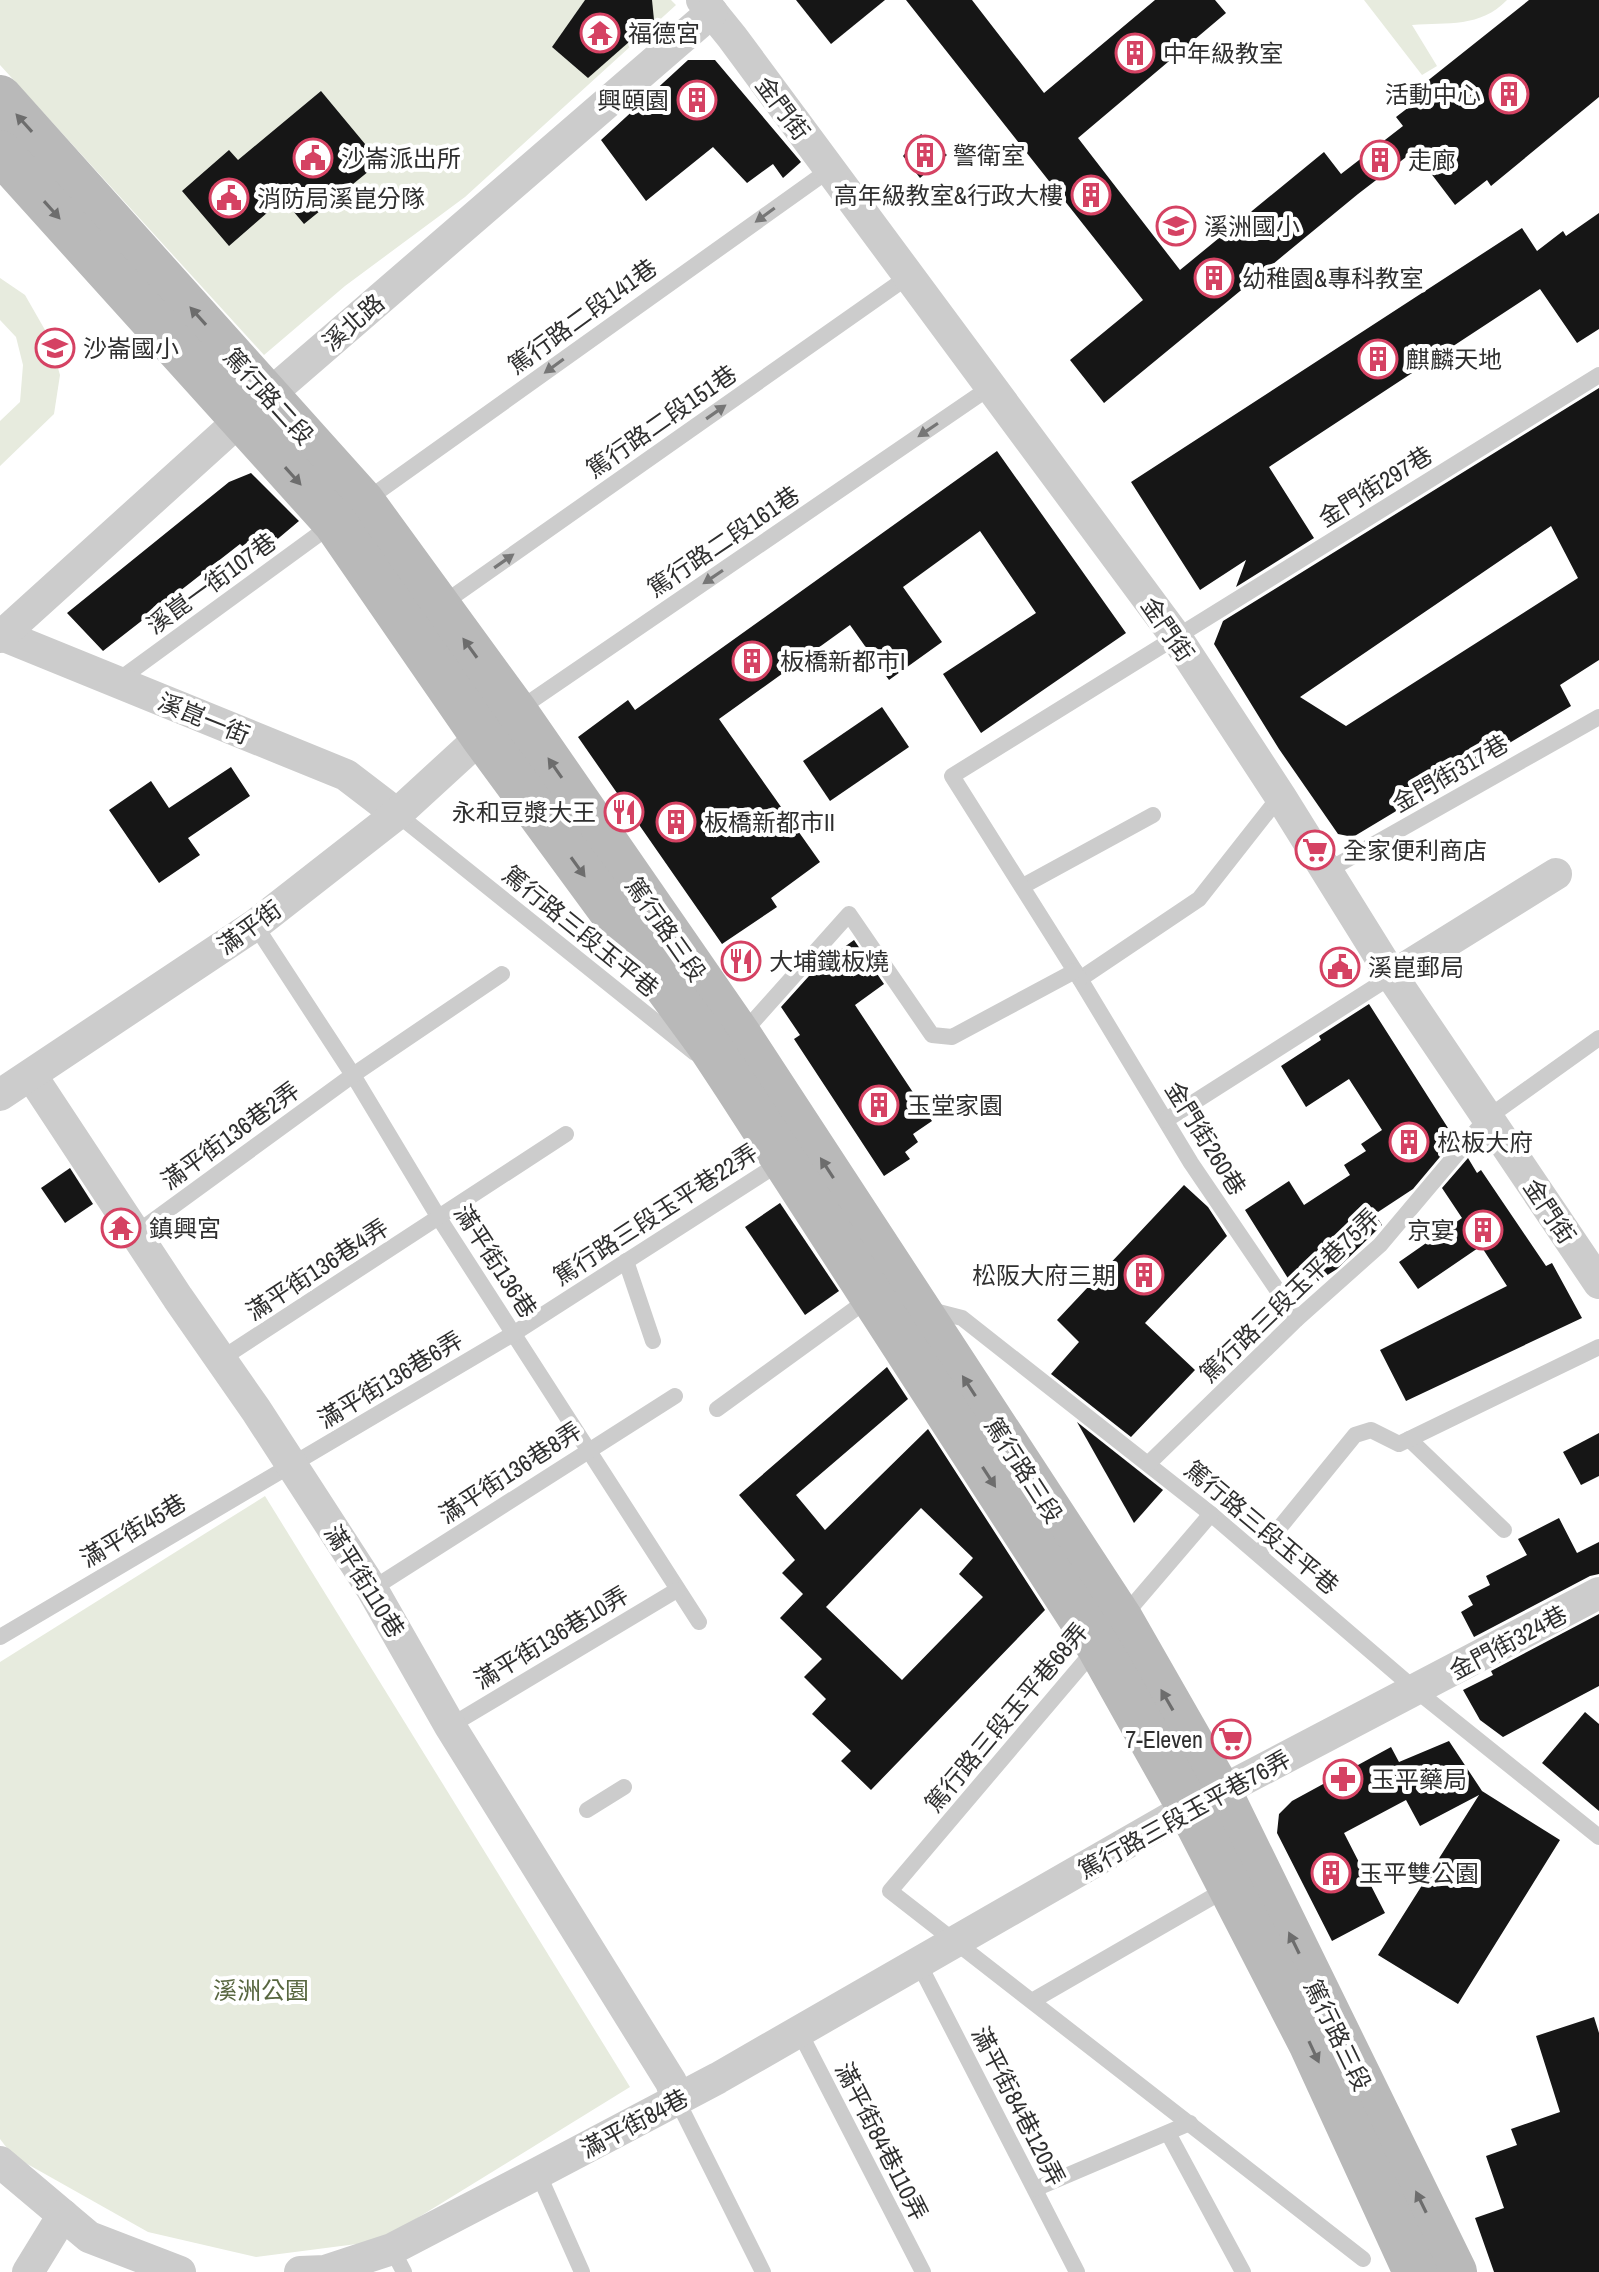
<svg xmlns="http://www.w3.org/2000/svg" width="1599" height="2272" font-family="'Archivo Narrow','Noto Sans TC',sans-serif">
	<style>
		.green { fill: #e7ebde }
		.building { fill: #161616; fill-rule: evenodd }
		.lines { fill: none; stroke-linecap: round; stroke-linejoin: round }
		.lane { stroke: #ccc; stroke-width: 16 }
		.street { stroke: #ccc; stroke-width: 32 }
		.secondary { stroke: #b9b9b9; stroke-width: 44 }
		.oneway { fill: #6d6d6d }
		.oneway2 { fill: #767676 }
		.labels { text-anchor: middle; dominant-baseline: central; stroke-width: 8; stroke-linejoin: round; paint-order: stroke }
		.poi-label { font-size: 24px; fill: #2f2f2f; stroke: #fff; text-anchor: start }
		.street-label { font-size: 24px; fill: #2f2f2f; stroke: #fff }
		.park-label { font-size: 24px; fill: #586740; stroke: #fff }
	</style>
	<rect width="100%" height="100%" fill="#fff"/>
	<g class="green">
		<path d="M0 0H671L676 5 465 197 345 286 264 355 0 65Z"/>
		<path d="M1364 0H1507C1480 28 1448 22 1412 25L1437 66 1422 75Z"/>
		<path d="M0 278 25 295 49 337 60 375 54 414 0 466V421L20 402 23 365 16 337 0 320Z"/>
		<path d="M265 1496 630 2087 380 2241 256 2257 148 2232 13 2156 0 2139V1662Z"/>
	</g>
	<g class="building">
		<path d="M585 0H652L654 20 588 78 552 47Z"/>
		<path d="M796 0H885L831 44Z"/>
		<path d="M906 0H972L1044 93 1155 0H1215L1226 13 1078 138 1180 270 1324 152 1341 174 1403 126 1396 117 1422 97 1416 90 1529 0H1599V97L1491 186 1487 180 1455 205 1414 151 1358 194 1104 403 1070 360 1143 300Z"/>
		<path d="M688 60H715L801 162 783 178 773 164 747 183 713 147 646 201 601 140Z"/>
		<path d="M321 91 380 162 304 224 283 199 229 246 182 191 229 150 238 160Z"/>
		<path d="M921 134 947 155 920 178 903 156Z"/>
		<path d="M1599 213V329L1577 343 1540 289 1269 467 1314 538 1236 587 1246 560 1200 590 1131 482 1522 228 1537 251 1563 231 1566 236Z"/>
		<path d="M1599 388V660L1560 685 1571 706 1353 837 1338 834 1279 749 1214 644 1223 621ZM1551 526 1578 578 1346 726 1300 697Z"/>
		<path d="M997 451 1126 633 981 733 943 674 1036 613 980 531 903 587 942 642 889 680 850 625 719 719 820 862 771 898 777 907 722 944 578 737 628 700 635 710Z"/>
		<path d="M251 473 299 521 255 558 240 544 103 651 67 613 229 482Z"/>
		<path d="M882 707 909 747 830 801 803 761Z"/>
		<path d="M231 767 250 796 188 838 200 855 159 883 109 810 151 781 169 808Z"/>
		<path d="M854 940 884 984 855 1005 932 1121 913 1134 918 1142 905 1152 910 1159 884 1176 794 1039 800 1035 781 1007 818 966Z"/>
		<path d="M1369 1004 1455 1139 1413 1189 1375 1214 1382 1225 1337 1269 1318 1281 1310 1267 1289 1280 1245 1210 1289 1181 1304 1205 1350 1175 1344 1165 1366 1151 1361 1144 1382 1130 1349 1079 1306 1107 1281 1066 1321 1040 1319 1036Z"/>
		<path d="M1468 1158 1477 1173 1481 1170 1546 1266 1552 1263 1582 1318 1406 1401 1380 1350 1507 1286 1481 1246 1418 1289 1399 1262 1462 1218 1442 1188Z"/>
		<path d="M70 1168 93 1204 65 1223 41 1188Z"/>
		<path d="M1184 1185 1208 1207 1227 1236 1145 1323 1195 1370 1131 1437 1051 1374 1079 1342 1057 1320Z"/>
		<path d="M780 1203 839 1291 805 1315 745 1227Z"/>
		<path d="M887 1367 908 1399 796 1495 825 1530 928 1429 1045 1610 871 1790 841 1761 851 1751 812 1714 826 1699 804 1677 822 1659 780 1618 803 1594 782 1573 795 1560 739 1495ZM921 1508 973 1558 959 1574 983 1597 902 1680 826 1607Z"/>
		<path d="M1077 1422 1163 1490 1134 1523Z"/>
		<path d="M1599 1433V1476L1581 1485 1563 1452Z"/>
		<path d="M1559 1518 1577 1553 1599 1542V1574L1590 1576 1474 1637 1461 1612 1473 1605 1468 1596 1490 1585 1486 1576 1527 1555 1518 1539Z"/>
		<path d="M1599 1614V1686L1503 1737 1480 1720 1463 1690 1493 1675 1491 1671Z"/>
		<path d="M1585 1712 1599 1724V1811L1542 1763Z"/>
		<path d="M1449 1741 1482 1791 1560 1840 1458 2004 1378 1955 1479 1795 1420 1826 1406 1800 1344 1833 1385 1913 1332 1941 1277 1833 1279 1814 1292 1801 1391 1747 1399 1762Z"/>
		<path d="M1594 2017 1599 2033V2272H1494L1475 2218 1504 2208 1486 2156 1517 2145 1511 2129 1560 2112 1536 2036Z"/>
	</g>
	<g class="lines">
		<g class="lane">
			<path d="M365 501 829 170"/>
			<path d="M441 605 909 276"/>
			<path d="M116 682 334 523"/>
			<path d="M518 710 992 386"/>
			<path d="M1280 796 1199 899 1080 979 1191 1163 1297 1319"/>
			<path d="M397 814 695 1053"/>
			<path d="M1325 872 1599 717"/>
			<path d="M1023 886 1153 815"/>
			<path d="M255 925 353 1075 439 1218 699 1622"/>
			<path d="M1080 979 952 776 1599 375"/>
			<path d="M741 1035 849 914 932 1035 952 1037 1075 971"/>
			<path d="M1166 1120 1392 976"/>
			<path d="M135 1234 353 1075 502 974"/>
			<path d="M626 1261 653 1341"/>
			<path d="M927 1309 962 1318 1211 1514 1417 1691 1599 1837"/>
			<path d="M221 1359 566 1134"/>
			<path d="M717 1409 870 1298"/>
			<path d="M1409 1439 1504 1530"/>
			<path d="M1148 1464 1297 1319 1380 1245 1487 1118 1599 1038"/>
			<path d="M1259 1553 1355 1435 1371 1430 1399 1444 1599 1347"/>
			<path d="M372 1589 675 1396"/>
			<path d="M1122 1618 1211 1514"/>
			<path d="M0 1637 513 1334 781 1162"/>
			<path d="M1097 1647 890 1891 1363 2259"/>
			<path d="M450 1726 677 1590"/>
			<path d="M587 1810 624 1787"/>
			<path d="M918 1962 1077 2272"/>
			<path d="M1032 2001 1228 1888"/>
			<path d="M799 2031 923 2272"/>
			<path d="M677 2100 763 2272"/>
			<path d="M1168 2133 1243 2272"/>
			<path d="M538 2173 582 2272"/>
			<path d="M1035 2189 1190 2123"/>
			<path d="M392 2249 404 2272"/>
		</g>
		<g class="street">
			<path d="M702 0 732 37 1176 637 1280 796 1392 976 1599 1283"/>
			<path d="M2 635 346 775 397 814"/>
			<path d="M0 637 241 419 712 12"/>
			<path d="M1392 976 1556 874"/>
			<path d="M31 1075 178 1298 256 1410 372 1589 450 1726 671 2082 677 2100"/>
			<path d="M0 1095 255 925 397 814 482 736"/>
			<path d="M0 2162 89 2237 180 2272"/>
			<path d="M28 2272 63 2215"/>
			<path d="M300 2272 325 2271 392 2249 538 2173 718 2078 1172 1817 1599 1593"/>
		</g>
		<g class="secondary">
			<path d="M0 97 363 502 516 712 740 1036 1121 1619 1220 1792 1455 2272"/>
			<path d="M0 152 335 523 482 736 706 1041 735 1085 1098 1646 1189 1808 1311 2045 1415 2272"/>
		</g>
	</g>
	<defs><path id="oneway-solid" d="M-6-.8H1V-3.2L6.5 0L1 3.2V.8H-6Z" transform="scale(2)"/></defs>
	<g class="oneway">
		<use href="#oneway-solid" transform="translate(24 123) rotate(-132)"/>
		<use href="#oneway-solid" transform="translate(52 210) rotate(48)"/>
		<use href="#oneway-solid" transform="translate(198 316) rotate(-132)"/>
		<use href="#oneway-solid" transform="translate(293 476) rotate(48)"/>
		<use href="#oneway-solid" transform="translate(470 648) rotate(-126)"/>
		<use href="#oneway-solid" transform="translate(555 768) rotate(-125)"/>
		<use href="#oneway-solid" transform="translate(578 867) rotate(54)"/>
		<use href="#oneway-solid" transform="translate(827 1168) rotate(-123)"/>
		<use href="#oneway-solid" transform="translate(969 1386) rotate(-123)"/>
		<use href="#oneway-solid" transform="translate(989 1477) rotate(57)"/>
		<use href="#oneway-solid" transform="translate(1167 1700) rotate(-120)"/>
		<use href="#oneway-solid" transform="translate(1294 1943) rotate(-116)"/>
		<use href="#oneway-solid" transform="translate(1314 2052) rotate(65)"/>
		<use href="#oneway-solid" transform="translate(1421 2202) rotate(-116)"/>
	</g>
	<g class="oneway2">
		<use href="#oneway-solid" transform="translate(765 215) rotate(144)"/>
		<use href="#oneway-solid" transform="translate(554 366) rotate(144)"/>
		<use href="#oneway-solid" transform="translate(716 412) rotate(-35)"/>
		<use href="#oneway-solid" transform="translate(928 430) rotate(146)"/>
		<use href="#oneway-solid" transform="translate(504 561) rotate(-35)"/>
		<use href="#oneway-solid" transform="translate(713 577) rotate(146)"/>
	</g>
	<defs>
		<symbol id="temple-ring" viewBox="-11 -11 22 22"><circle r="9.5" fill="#fff" stroke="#d54263" stroke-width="1.5"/><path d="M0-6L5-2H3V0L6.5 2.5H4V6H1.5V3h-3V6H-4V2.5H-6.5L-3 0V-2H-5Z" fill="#d54263"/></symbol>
		<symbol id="building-ring" viewBox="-11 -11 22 22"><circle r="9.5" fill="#fff" stroke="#d54263" stroke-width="1.5"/><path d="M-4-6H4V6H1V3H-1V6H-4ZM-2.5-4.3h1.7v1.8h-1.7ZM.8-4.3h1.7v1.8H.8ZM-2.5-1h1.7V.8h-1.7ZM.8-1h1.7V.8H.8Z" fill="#d54263"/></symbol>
		<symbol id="civic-ring" viewBox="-11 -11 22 22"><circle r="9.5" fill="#fff" stroke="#d54263" stroke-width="1.5"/><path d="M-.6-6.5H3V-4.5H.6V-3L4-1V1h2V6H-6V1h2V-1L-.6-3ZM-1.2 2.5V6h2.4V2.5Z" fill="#d54263"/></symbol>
		<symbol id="school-ring" viewBox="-11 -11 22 22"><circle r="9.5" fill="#fff" stroke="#d54263" stroke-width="1.5"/><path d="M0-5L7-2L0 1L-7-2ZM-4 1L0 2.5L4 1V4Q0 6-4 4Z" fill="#d54263"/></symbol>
		<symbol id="restaurant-ring" viewBox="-11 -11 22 22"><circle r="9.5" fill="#fff" stroke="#d54263" stroke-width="1.5"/><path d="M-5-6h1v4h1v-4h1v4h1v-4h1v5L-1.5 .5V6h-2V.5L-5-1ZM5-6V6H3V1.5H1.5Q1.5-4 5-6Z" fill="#d54263"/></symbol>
		<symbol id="supermarket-ring" viewBox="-11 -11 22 22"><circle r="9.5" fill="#fff" stroke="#d54263" stroke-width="1.5"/><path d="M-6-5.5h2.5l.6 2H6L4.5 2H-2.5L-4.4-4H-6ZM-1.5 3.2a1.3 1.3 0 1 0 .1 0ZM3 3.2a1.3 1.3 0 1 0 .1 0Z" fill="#d54263"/></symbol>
		<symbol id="pharmacy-ring" viewBox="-11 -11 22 22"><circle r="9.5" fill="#fff" stroke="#d54263" stroke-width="1.5"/><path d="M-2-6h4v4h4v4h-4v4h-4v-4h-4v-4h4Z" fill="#d54263"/></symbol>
	</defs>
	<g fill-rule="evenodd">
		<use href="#temple-ring" x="578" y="11" width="44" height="44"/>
		<use href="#building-ring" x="1113" y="31" width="44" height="44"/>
		<use href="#building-ring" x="1487" y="72" width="44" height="44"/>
		<use href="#building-ring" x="675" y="78" width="44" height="44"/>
		<use href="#building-ring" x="903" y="133" width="44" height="44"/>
		<use href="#civic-ring" x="291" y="136" width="44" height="44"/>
		<use href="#building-ring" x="1358" y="138" width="44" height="44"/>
		<use href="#building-ring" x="1069" y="173" width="44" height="44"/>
		<use href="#civic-ring" x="207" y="176" width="44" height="44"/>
		<use href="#school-ring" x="1154" y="204" width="44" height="44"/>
		<use href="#building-ring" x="1192" y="256" width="44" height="44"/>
		<use href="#school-ring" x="33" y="326" width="44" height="44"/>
		<use href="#building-ring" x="1356" y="337" width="44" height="44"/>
		<use href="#building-ring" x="730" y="639" width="44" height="44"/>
		<use href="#restaurant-ring" x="602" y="790" width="44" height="44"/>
		<use href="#building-ring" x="654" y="800" width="44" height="44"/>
		<use href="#supermarket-ring" x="1293" y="828" width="44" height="44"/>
		<use href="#restaurant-ring" x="719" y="939" width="44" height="44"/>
		<use href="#civic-ring" x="1318" y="945" width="44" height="44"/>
		<use href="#building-ring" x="857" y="1083" width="44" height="44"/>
		<use href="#building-ring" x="1387" y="1120" width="44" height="44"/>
		<use href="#temple-ring" x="99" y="1206" width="44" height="44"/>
		<use href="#building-ring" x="1461" y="1208" width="44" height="44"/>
		<use href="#building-ring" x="1122" y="1253" width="44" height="44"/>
		<use href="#supermarket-ring" x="1209" y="1717" width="44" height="44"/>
		<use href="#pharmacy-ring" x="1321" y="1757" width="44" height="44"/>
		<use href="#building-ring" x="1309" y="1851" width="44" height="44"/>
	</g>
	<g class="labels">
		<g class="poi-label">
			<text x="628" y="33">福德宮</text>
			<text x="1163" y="53">中年級教室</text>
			<text x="1481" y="94" text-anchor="end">活動中心</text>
			<text x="669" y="100" text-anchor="end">興頤園</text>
			<text x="953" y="155">警衛室</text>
			<text x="341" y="158">沙崙派出所</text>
			<text x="1408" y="160">走廊</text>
			<text x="1063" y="195" text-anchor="end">高年級教室&amp;行政大樓</text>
			<text x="257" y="198">消防局溪崑分隊</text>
			<text x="1204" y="226">溪洲國小</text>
			<text x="1242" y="278">幼稚園&amp;專科教室</text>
			<text x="83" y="348">沙崙國小</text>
			<text x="1406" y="359">麒麟天地</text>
			<text x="780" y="661">板橋新都市I</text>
			<text x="596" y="812" text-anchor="end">永和豆漿大王</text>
			<text x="704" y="822">板橋新都市II</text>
			<text x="1343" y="850">全家便利商店</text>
			<text x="769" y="961">大埔鐵板燒</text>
			<text x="1368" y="967">溪崑郵局</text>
			<text x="907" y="1105">玉堂家園</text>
			<text x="1437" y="1142">松板大府</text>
			<text x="149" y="1228">鎮興宮</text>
			<text x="1455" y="1230" text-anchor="end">京宴</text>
			<text x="1116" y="1275" text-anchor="end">松阪大府三期</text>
			<text x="1203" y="1739" text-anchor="end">7-Eleven</text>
			<text x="1371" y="1779">玉平藥局</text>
			<text x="1359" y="1873">玉平雙公園</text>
		</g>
		<g class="street-label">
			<text transform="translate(783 108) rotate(53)">金門街</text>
			<text transform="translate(582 316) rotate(-36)">篤行路二段141巷</text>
			<text transform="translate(353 322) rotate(-41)">溪北路</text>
			<text transform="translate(269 396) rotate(48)">篤行路二段</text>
			<text transform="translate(661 421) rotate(-35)">篤行路二段151巷</text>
			<text transform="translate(1375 486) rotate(-32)">金門街297巷</text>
			<text transform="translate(723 541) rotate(-34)">篤行路二段161巷</text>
			<text transform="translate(211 583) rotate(-36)">溪崑一街107巷</text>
			<text transform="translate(1168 629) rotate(55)">金門街</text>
			<text transform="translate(204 718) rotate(22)">溪崑一街</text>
			<text transform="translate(1450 773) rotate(-30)">金門街317巷</text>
			<text transform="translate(249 927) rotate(-36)">滿平街</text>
			<text transform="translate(666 929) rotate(55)">篤行路三段</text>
			<text transform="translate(581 931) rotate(39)">篤行路三段玉平巷</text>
			<text transform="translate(230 1135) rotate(-36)">滿平街136巷2弄</text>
			<text transform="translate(1206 1138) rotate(58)">金門街260巷</text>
			<text transform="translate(1550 1211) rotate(56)">金門街</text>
			<text transform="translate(655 1214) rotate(-33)">篤行路三段玉平巷22弄</text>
			<text transform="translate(496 1261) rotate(57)">滿平街136巷</text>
			<text transform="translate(317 1269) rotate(-33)">滿平街136巷4弄</text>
			<text transform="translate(1289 1295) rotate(-44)">篤行路三段玉平巷75弄</text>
			<text transform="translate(390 1379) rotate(-31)">滿平街136巷6弄</text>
			<text transform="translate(1024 1470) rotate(57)">篤行路三段</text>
			<text transform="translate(510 1472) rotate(-33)">滿平街136巷8弄</text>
			<text transform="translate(1262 1527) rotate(40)">篤行路三段玉平巷</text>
			<text transform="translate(133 1530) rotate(-31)">滿平街45巷</text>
			<text transform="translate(365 1581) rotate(58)">滿平街110巷</text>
			<text transform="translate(551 1637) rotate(-31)">滿平街136巷10弄</text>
			<text transform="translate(1508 1642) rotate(-28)">金門街324巷</text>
			<text transform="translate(1006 1717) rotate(-50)">篤行路三段玉平巷68弄</text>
			<text transform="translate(1184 1814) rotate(-29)">篤行路三段玉平巷76弄</text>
			<text transform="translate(1338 2035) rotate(64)">篤行路三段</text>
			<text transform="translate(1019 2106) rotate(63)">滿平街84巷120弄</text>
			<text transform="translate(634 2123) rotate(-28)">滿平街84巷</text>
			<text transform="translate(882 2141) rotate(63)">滿平街84巷110弄</text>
		</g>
		<g class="park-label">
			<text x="261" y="1990">溪洲公園</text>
		</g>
	</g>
</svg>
